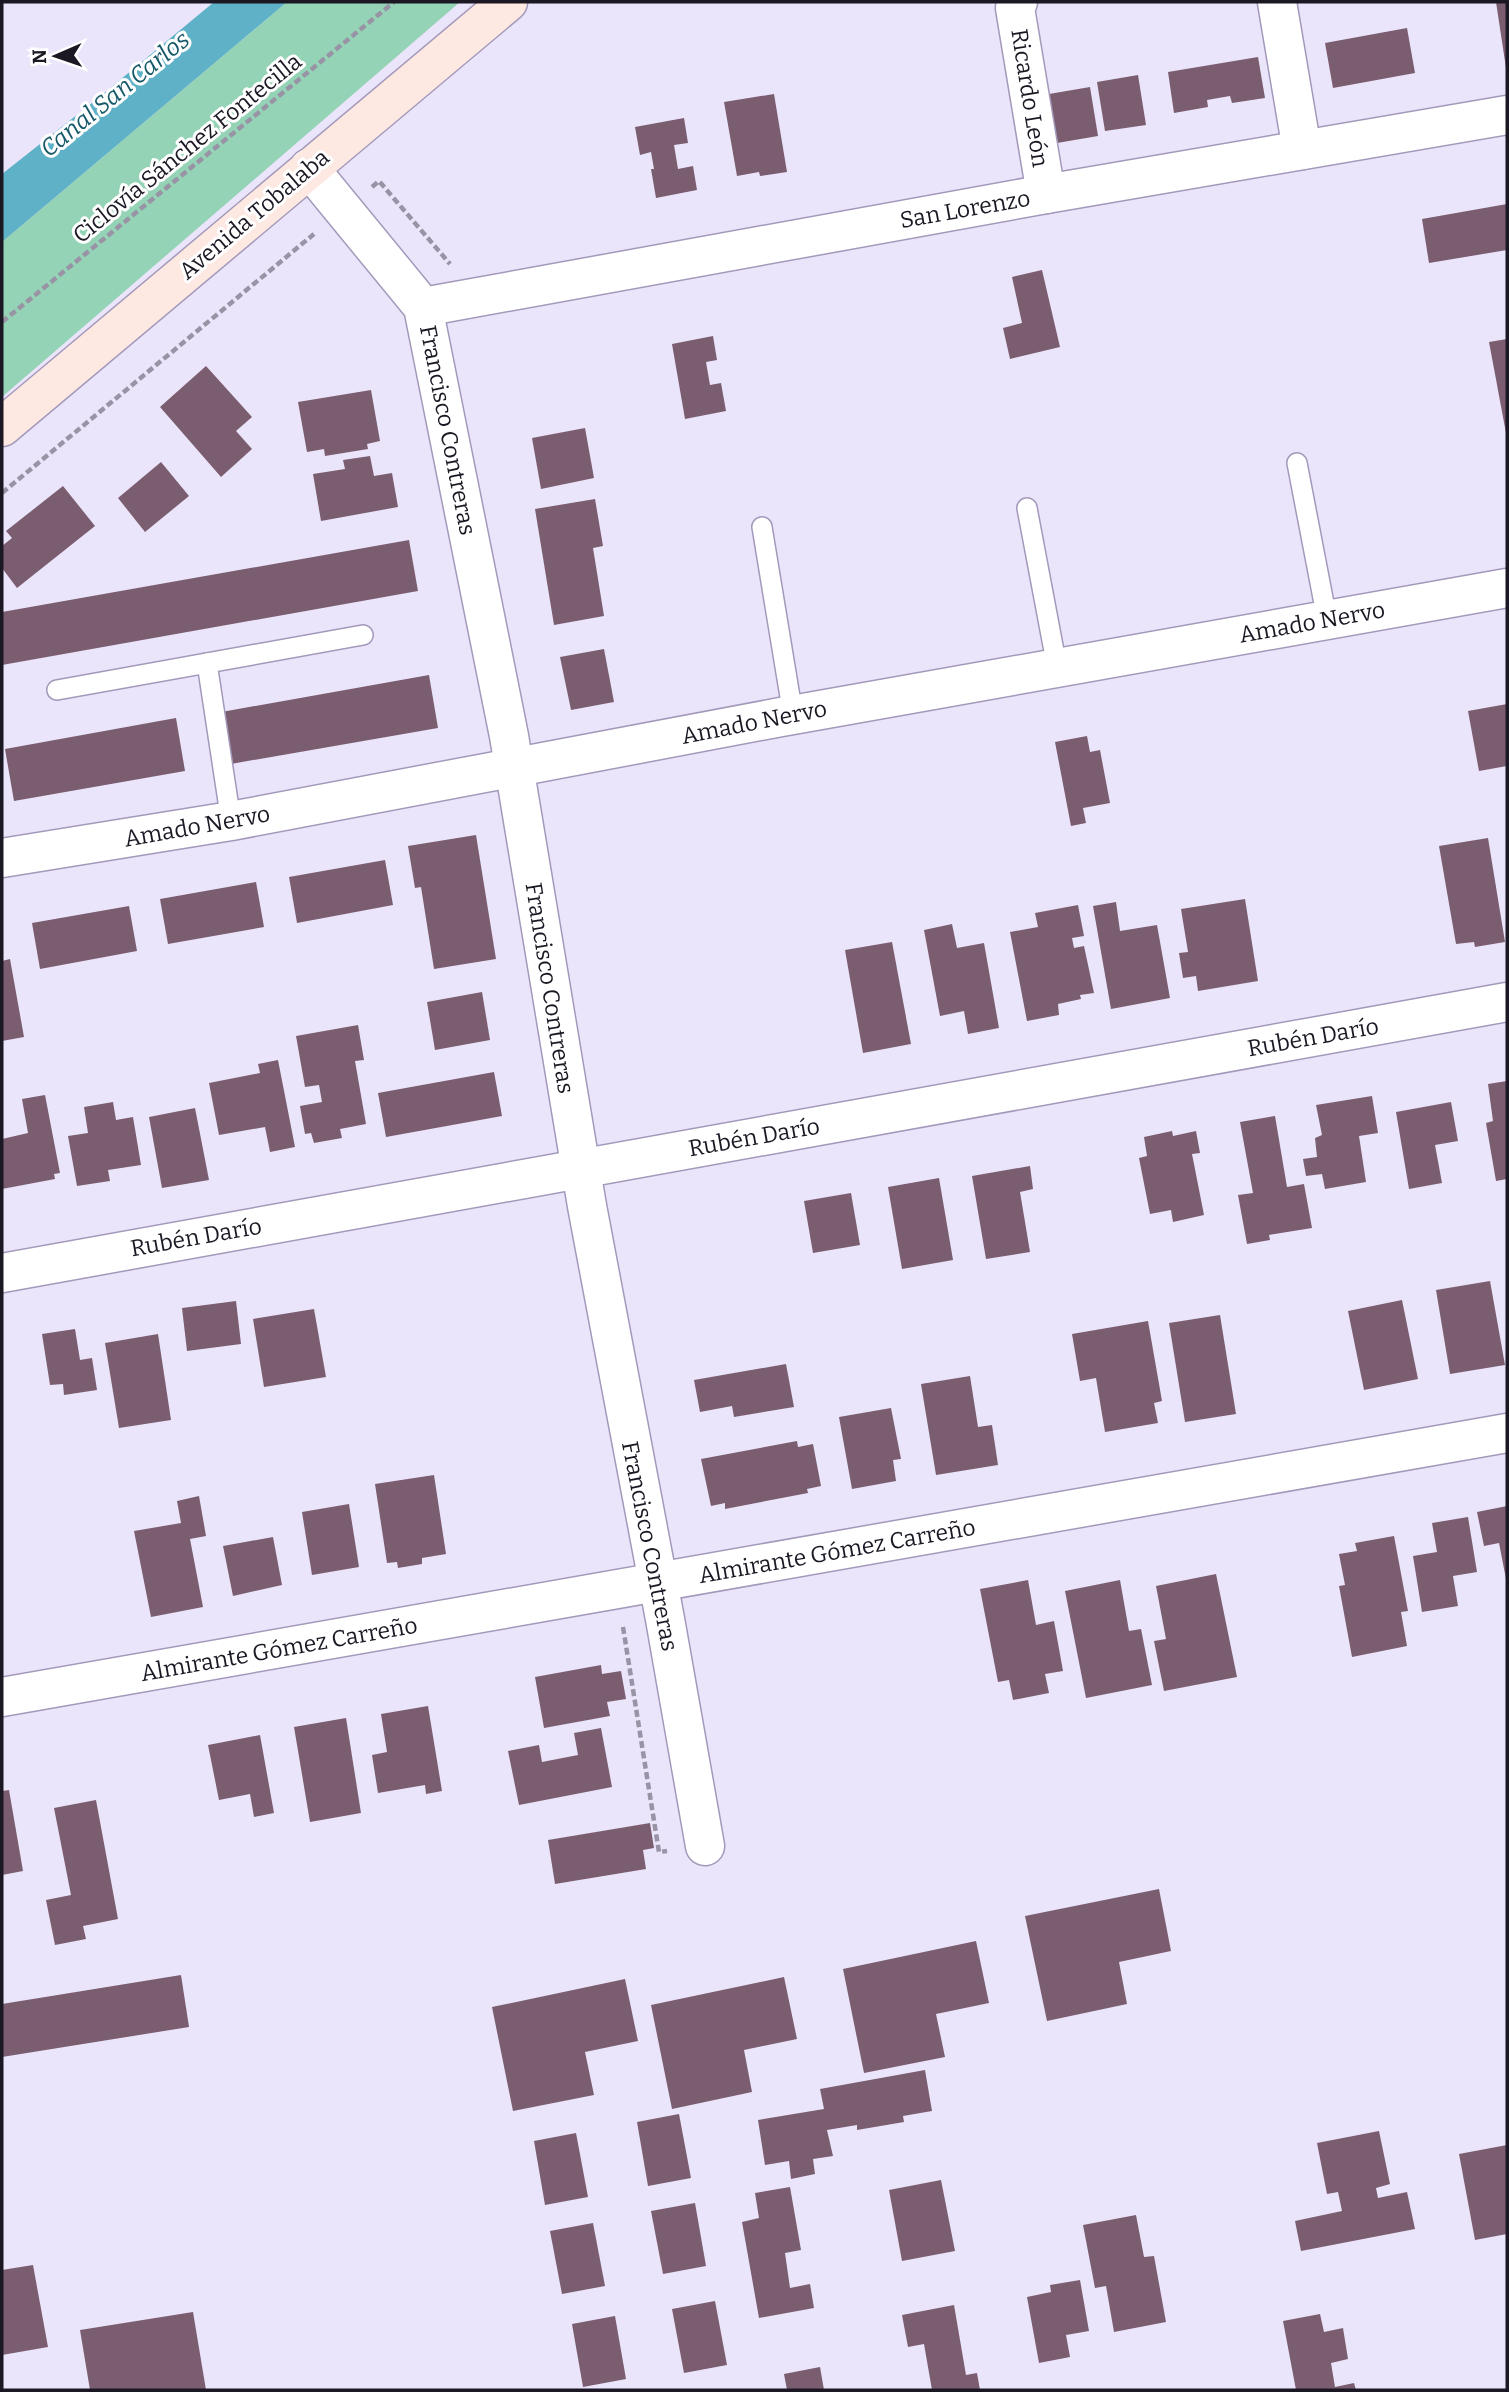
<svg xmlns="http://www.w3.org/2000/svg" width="1509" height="2392" font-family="Bitter,serif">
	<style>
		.green { fill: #95d3b6 }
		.water { fill: #5fb1c7 }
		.building { fill: #7b5d70 }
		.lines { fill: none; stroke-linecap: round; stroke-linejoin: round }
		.service-casing { stroke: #a399ba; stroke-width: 22 }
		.minor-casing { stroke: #a399ba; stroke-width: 41 }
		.secondary-casing { stroke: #a399ba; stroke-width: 41 }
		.path { stroke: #9893a5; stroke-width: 4.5; stroke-dasharray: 7 3.5; stroke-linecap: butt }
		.service { stroke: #fff; stroke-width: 19 }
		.minor { stroke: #fff; stroke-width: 38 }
		.secondary { stroke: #fee8e2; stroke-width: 38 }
		.labels { text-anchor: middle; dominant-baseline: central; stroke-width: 6; stroke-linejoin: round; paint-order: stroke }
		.street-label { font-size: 23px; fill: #1b1824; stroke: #fff }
		.water-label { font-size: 24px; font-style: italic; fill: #175a6a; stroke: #fff }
	</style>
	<rect width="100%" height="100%" fill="#ebe5fb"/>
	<path class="green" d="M287 2H460L2 397V242Z"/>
	<path class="water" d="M214 2H287L2 242V174L97 99Z"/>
	<g class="building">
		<path d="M1496 2H1507V68H1506Z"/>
		<path d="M1407 28 1415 73 1333 88 1325 43Z"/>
		<path d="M1258 57 1265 98 1232 103 1230 96 1207 100 1208 107 1174 113 1168 72Z"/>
		<path d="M1138 75 1146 125 1105 131 1097 82Z"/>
		<path d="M1090 87 1098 136 1057 143 1049 94Z"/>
		<path d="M774 94 787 172 760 176 759 172 737 176 724 102Z"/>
		<path d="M684 118 688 143 674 145 678 169 693 166 697 190 656 198 651 169H654L651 152 640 155 635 127Z"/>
		<path d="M1507 204V250L1429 263 1422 219Z"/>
		<path d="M1042 270 1060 347 1010 359 1003 328 1022 323 1012 277Z"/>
		<path d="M713 336 717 360 706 362 710 385 721 383 726 411 685 419 672 344Z"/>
		<path d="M1507 339V433H1506L1489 342Z"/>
		<path d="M206 366 252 417 236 431 252 449 221 477 160 407Z"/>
		<path d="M371 390 380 441 367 444 368 449 325 456 324 449 307 452 298 402Z"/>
		<path d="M585 428 594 478 541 489 532 438Z"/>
		<path d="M370 456 374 476 392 473 398 507 321 521 313 474 345 469 343 460Z"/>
		<path d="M161 462 189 496 145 532 118 498Z"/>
		<path d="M63 486 95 526 17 588 2 568V546L12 538 6 531Z"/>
		<path d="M595 499 603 546 593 548 604 616 554 625 535 509Z"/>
		<path d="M409 540 418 591 2 665V612Z"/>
		<path d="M604 649 614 702 571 710 560 657Z"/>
		<path d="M429 675 438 728 225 765 216 713Z"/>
		<path d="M1507 704V766L1479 771 1468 711Z"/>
		<path d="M176 718 185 771 14 801 5 749Z"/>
		<path d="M1087 736 1090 752 1100 750 1110 803 1083 808 1086 823 1071 826 1055 742Z"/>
		<path d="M476 835 496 959 434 969 421 887 415 888 408 846Z"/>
		<path d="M1488 838 1505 942 1475 947 1474 942 1456 944 1439 846Z"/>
		<path d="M385 860 393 905 297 923 289 877Z"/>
		<path d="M256 882 264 927 168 944 160 899Z"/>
		<path d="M1245 899 1258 981 1198 991 1196 976 1183 978 1179 953 1188 952 1181 909Z"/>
		<path d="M1116 902 1120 931 1157 925 1170 998 1111 1009 1093 906Z"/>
		<path d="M1078 905 1084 936 1072 938 1074 948 1084 946 1094 993 1080 995 1081 999 1058 1004 1059 1015 1027 1021 1010 932 1038 927 1035 913Z"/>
		<path d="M129 906 137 951 40 969 32 923Z"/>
		<path d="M952 924 957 948 984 943 999 1028 968 1034 964 1011 940 1016 924 930Z"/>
		<path d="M892 942 911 1044 863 1053 845 950Z"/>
		<path d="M10 959 24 1037 2 1041V961Z"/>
		<path d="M482 992 490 1040 435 1050 427 1002Z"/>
		<path d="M358 1025 364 1060 355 1061 366 1124 340 1129 342 1138 314 1143 311 1133 305 1134 300 1106 322 1102 319 1085 305 1087 296 1036Z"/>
		<path d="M278 1060 295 1147 270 1152 265 1127 219 1135 209 1083 260 1073 258 1064Z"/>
		<path d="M494 1072 502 1116 386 1137 378 1093Z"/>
		<path d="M1507 1081V1179L1496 1181 1486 1123 1493 1121 1488 1084Z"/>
		<path d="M45 1095 60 1173 54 1174 55 1179 2 1189V1139L28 1133 22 1099Z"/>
		<path d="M1372 1096 1378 1133 1359 1136 1366 1182 1325 1189 1322 1174 1306 1176 1303 1159 1317 1157 1315 1138 1322 1135 1316 1105Z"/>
		<path d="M113 1102 116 1120 133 1117 141 1165 108 1170 110 1181 77 1186 68 1136 88 1133 84 1107Z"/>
		<path d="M1451 1102 1458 1141 1435 1145 1442 1183 1409 1189 1396 1112Z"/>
		<path d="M195 1108 209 1180 162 1188 149 1117Z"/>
		<path d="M1275 1116 1287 1187 1304 1184 1312 1228 1269 1235 1270 1240 1247 1244 1238 1195 1253 1193 1240 1122Z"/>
		<path d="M1172 1131 1173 1136 1196 1131 1200 1153 1192 1154 1204 1215 1173 1222 1171 1210 1150 1214 1139 1158 1147 1156 1144 1137Z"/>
		<path d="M1030 1166 1033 1189 1020 1192 1030 1252 986 1259 972 1176Z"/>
		<path d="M939 1178 953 1260 902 1269 888 1187Z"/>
		<path d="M851 1193 860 1245 813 1253 804 1201Z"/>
		<path d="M1490 1281 1505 1365 1450 1374 1436 1290Z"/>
		<path d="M1402 1300 1418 1379 1364 1390 1348 1311Z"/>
		<path d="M236 1301 241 1344 187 1351 182 1308Z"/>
		<path d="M314 1309 326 1377 264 1387 253 1319Z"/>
		<path d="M1220 1315 1236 1414 1185 1422 1169 1323Z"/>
		<path d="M1148 1321 1162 1401 1154 1403 1158 1423 1105 1432 1096 1378 1080 1381 1072 1334Z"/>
		<path d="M75 1329 80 1360 92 1358 97 1390 64 1395 63 1384 50 1385 42 1334Z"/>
		<path d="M158 1334 171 1420 119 1428 105 1343Z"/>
		<path d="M786 1364 794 1407 734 1417 732 1406 700 1412 694 1380Z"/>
		<path d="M970 1376 978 1427 992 1425 998 1465 936 1475 921 1384Z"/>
		<path d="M891 1408 901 1459 893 1460 896 1481 852 1489 839 1417Z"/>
		<path d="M797 1441 798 1447 813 1444 821 1486 807 1489 808 1493 725 1509V1503L711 1506 701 1459Z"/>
		<path d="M434 1475 446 1554 422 1558V1564L398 1568 397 1562 387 1563 375 1484Z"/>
		<path d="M199 1496 206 1536 190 1539 203 1607 151 1617 134 1531 181 1523 177 1501Z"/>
		<path d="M349 1504 359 1567 312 1575 302 1512Z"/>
		<path d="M1507 1506V1579H1506L1499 1543 1484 1546 1477 1512Z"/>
		<path d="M1468 1517 1477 1572 1453 1576 1458 1606 1422 1612 1413 1556 1437 1552 1432 1523Z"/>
		<path d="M1394 1536 1408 1611 1401 1612 1407 1646 1352 1657 1339 1586 1345 1585 1339 1554 1357 1551 1355 1543Z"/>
		<path d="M273 1537 282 1585 233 1596 223 1546Z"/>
		<path d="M1216 1574 1237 1677 1164 1691 1154 1641 1166 1639 1156 1586Z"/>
		<path d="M1028 1580 1036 1625 1054 1621 1063 1671 1045 1674 1049 1693 1013 1700 1009 1680 998 1682 980 1589Z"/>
		<path d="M1120 1580 1129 1631 1141 1629 1152 1685 1086 1698 1065 1591Z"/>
		<path d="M601 1665 602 1674 621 1671 626 1699 607 1702 610 1716 544 1728 535 1677Z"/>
		<path d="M428 1706 442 1791 426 1794 425 1785 378 1793 372 1755 387 1752 381 1714Z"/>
		<path d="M346 1718 361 1813 310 1822 294 1727Z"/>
		<path d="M601 1728 612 1787 519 1805 508 1751 539 1745 542 1762 578 1755 574 1733Z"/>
		<path d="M260 1735 274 1813 254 1817 250 1794 219 1800 208 1745Z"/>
		<path d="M9 1790 23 1871 2 1875V1791Z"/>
		<path d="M96 1800 118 1919 83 1926 86 1939 55 1945 46 1900 71 1895 54 1808Z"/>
		<path d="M650 1823 654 1848 643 1850 646 1869 555 1884 548 1840Z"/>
		<path d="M1159 1889 1171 1951 1119 1962 1127 2004 1047 2021 1025 1916Z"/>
		<path d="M976 1941 989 2003 936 2014 945 2057 864 2073 843 1969Z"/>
		<path d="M181 1975 189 2027 2 2057V2004Z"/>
		<path d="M784 1977 797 2039 744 2050 752 2092 672 2109 651 2005Z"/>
		<path d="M625 1979 638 2041 585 2052 594 2095 513 2111 492 2007Z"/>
		<path d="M925 2070 932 2111 903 2116 904 2122 857 2130V2125L827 2130 833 2156 813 2159 815 2174 791 2179 789 2161 765 2165 758 2120 824 2109 820 2089Z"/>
		<path d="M679 2114 691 2178 648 2186 637 2122Z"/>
		<path d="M1379 2131 1390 2184 1376 2188 1378 2198 1407 2192 1415 2229 1301 2251 1295 2221 1342 2211 1338 2192 1327 2194 1317 2143Z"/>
		<path d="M576 2133 588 2197 545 2205 534 2141Z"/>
		<path d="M1507 2145V2234L1475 2240 1459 2154Z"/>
		<path d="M941 2180 955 2251 902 2261 889 2190Z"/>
		<path d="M790 2187 801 2250 785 2253 790 2288 810 2284 814 2308 759 2318 742 2222 759 2218 755 2193Z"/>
		<path d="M695 2203 706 2266 663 2274 651 2211Z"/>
		<path d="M1136 2215 1144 2257 1154 2256 1166 2322 1114 2332 1106 2286 1095 2288 1083 2225Z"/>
		<path d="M593 2223 605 2286 562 2294 550 2231Z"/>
		<path d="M33 2265 48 2347 2 2355V2270Z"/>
		<path d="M1080 2280 1089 2331 1066 2335 1070 2357 1039 2363 1027 2297 1051 2292 1050 2285Z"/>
		<path d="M715 2301 727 2365 684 2373 672 2309Z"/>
		<path d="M954 2305 966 2375 977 2373 980 2390H932L924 2344 908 2347 902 2315Z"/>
		<path d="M193 2312 206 2390H90L80 2330Z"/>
		<path d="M1320 2314 1324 2332 1343 2328 1348 2359 1331 2363 1335 2387 1354 2383 1356 2390H1296L1283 2321Z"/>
		<path d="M615 2316 626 2379 583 2387 572 2324Z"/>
		<path d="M820 2367 824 2390H787L784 2374Z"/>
	</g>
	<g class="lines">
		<defs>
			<g id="service">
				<path d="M1297 463 1327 619"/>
				<path d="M1027 508 1057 667"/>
				<path d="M762 527 793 715"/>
				<path d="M207 663 231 821"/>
				<path d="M57 690 363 635"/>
			</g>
			<g id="minor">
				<path d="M1018 2 1015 8 1046 194"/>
				<path d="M1277 2 1302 150"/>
				<path d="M309 168 423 307 509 736 587 1206 665 1619 705 1846"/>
				<path d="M423 307 1046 194 1507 115"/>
				<path d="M2 858 231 821 781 717 1507 588"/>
				<path d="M2 1273 1507 1002"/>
				<path d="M2 1697 1507 1433"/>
			</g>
			<path id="secondary" d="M2 427 508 2"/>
		</defs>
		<use href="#service" class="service-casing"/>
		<use href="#minor" class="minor-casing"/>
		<use href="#secondary" class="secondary-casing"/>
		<g class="path">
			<path d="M372 187 379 181 450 264"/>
			<path d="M2 322 394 2"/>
			<path d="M2 493 314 234"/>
			<path d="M623 1627 659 1852 667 1851"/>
		</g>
		<use href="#service" class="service"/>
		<use href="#minor" class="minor"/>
		<use href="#secondary" class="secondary"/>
	</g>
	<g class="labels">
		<g class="street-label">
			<text transform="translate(1030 98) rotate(81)">Ricardo León</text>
			<text transform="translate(187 148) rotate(-39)">Ciclovía Sánchez Fontecilla</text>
			<text transform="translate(965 209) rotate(-10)">San Lorenzo</text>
			<text transform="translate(254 214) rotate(-40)">Avenida Tobalaba</text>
			<text transform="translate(448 430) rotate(79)">Francisco Contreras</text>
			<text transform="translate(1312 622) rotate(-10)">Amado Nervo</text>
			<text transform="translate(754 722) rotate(-11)">Amado Nervo</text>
			<text transform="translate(197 826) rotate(-10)">Amado Nervo</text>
			<text transform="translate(550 988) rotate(81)">Francisco Contreras</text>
			<text transform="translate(1313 1037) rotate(-10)">Rubén Darío</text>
			<text transform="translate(754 1137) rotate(-10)">Rubén Darío</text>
			<text transform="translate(196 1237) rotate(-10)">Rubén Darío</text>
			<text transform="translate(650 1546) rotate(79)">Francisco Contreras</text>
			<text transform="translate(837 1551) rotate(-10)">Almirante Gómez Carreño</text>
			<text transform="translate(279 1649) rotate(-10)">Almirante Gómez Carreño</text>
		</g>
		<g class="water-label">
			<text transform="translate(115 94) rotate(-39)">Canal San Carlos</text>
		</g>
	</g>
	<rect width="1509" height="2392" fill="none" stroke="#1b1824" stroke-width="7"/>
	<g transform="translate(56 56) rotate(268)" stroke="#ffffff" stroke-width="5" paint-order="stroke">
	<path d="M0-5L12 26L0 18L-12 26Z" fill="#1b1824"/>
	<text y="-10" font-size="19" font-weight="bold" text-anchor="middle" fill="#1b1824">N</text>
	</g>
</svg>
